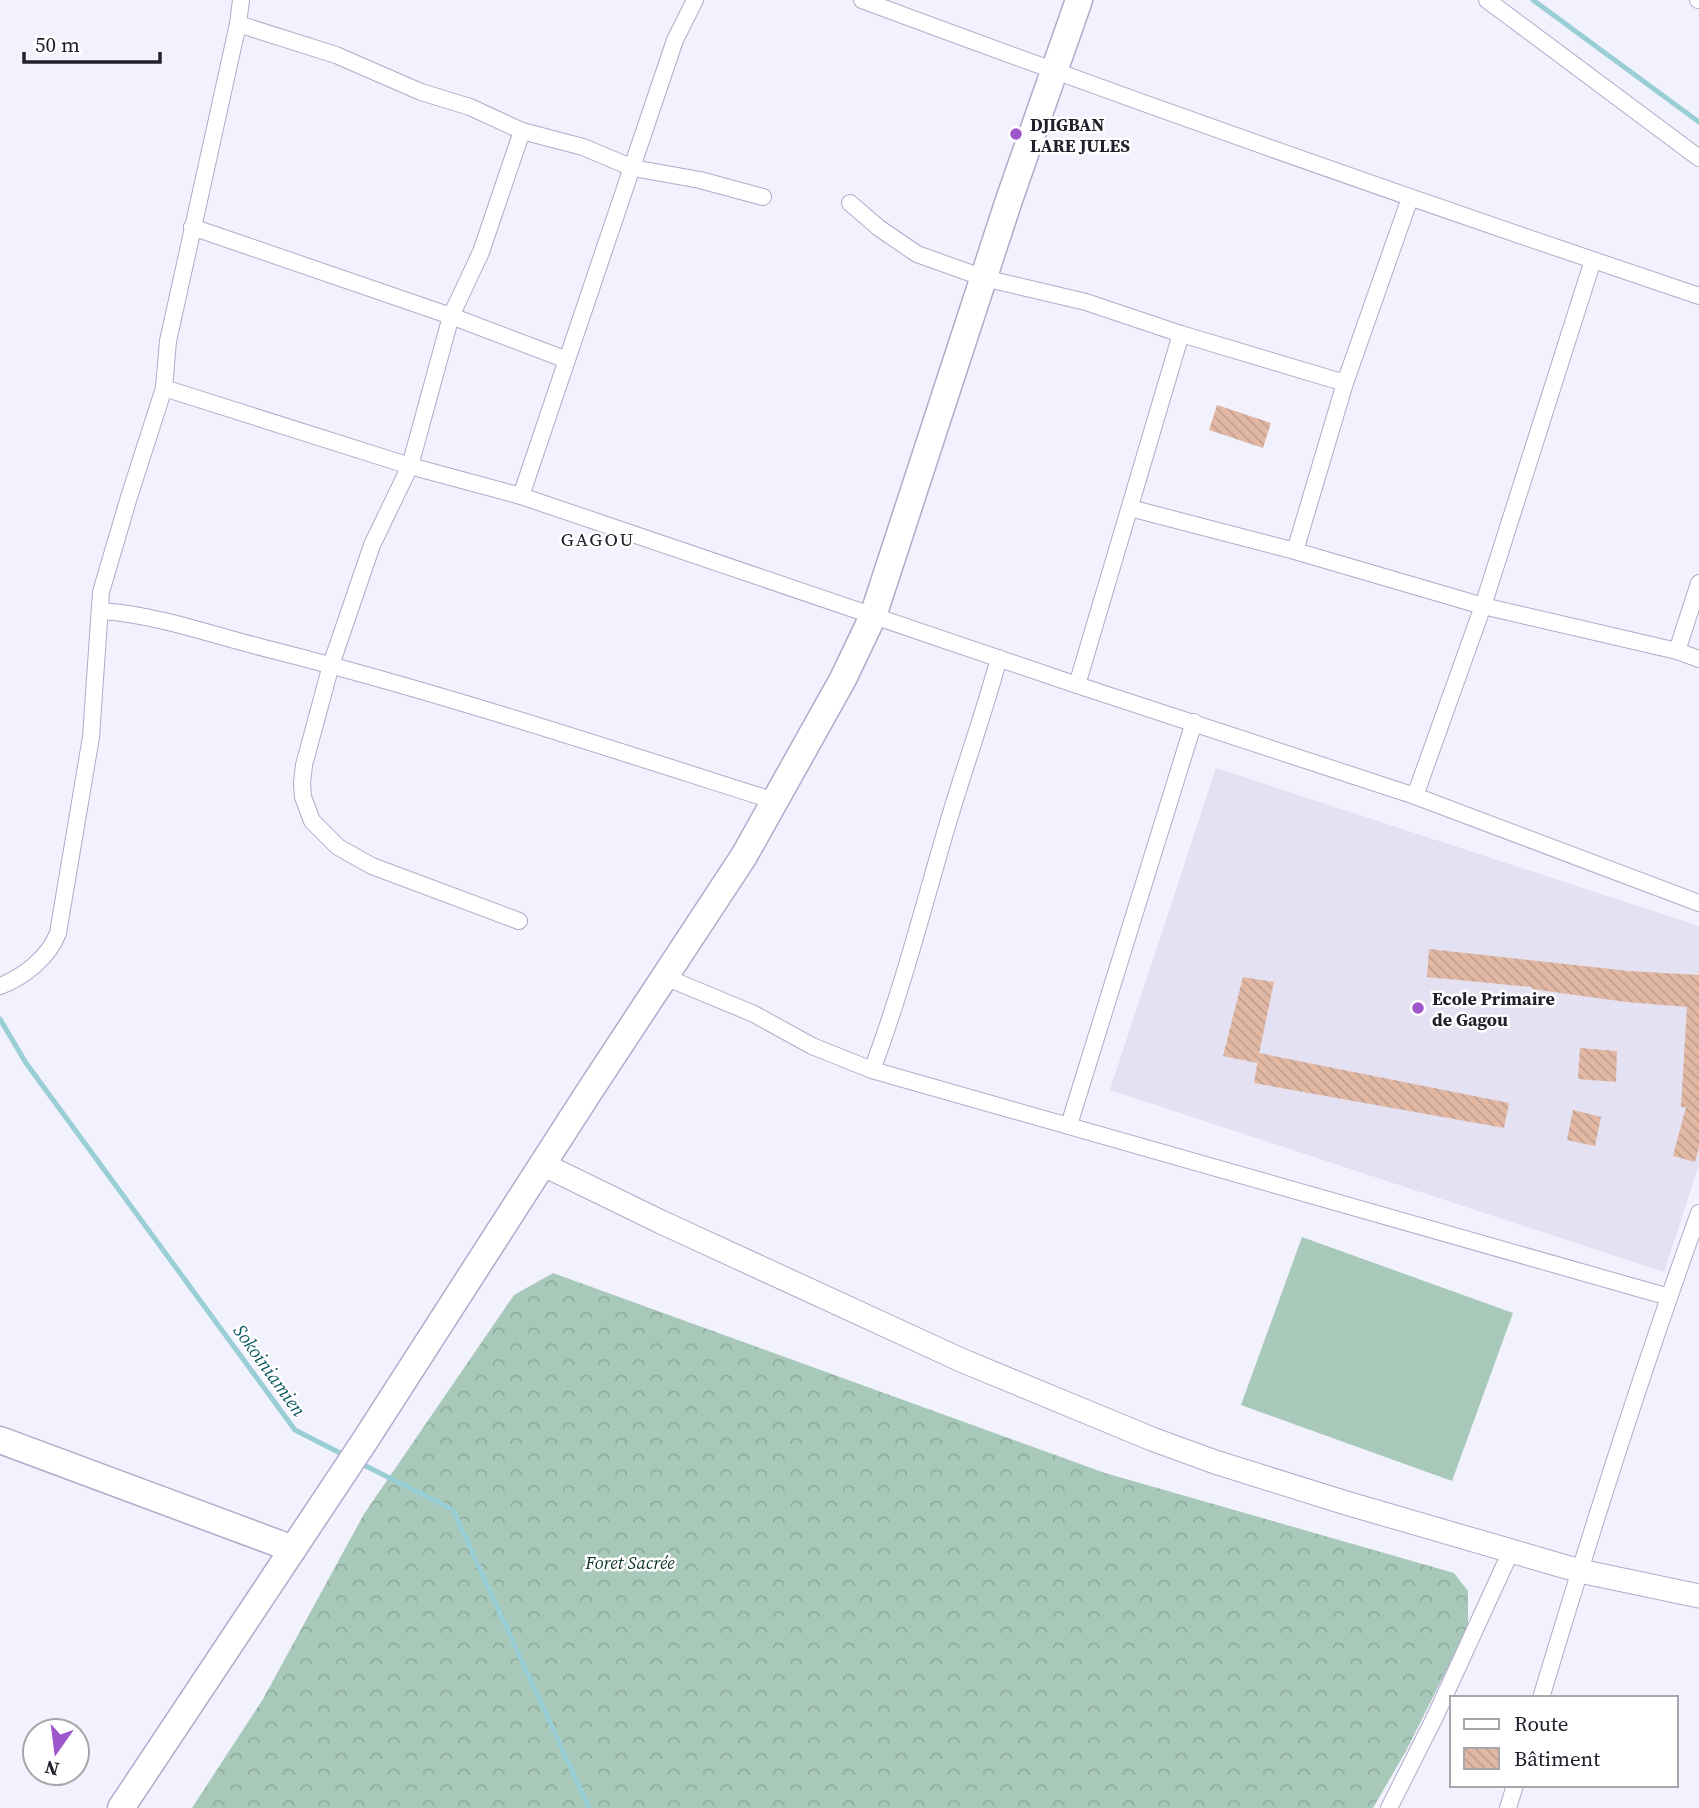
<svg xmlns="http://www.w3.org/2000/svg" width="1699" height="1808" font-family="'Source Serif 4',serif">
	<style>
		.built { fill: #e3e1f2 }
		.forest { fill: url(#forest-crowns) }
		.garden { fill: #a8c9b9 }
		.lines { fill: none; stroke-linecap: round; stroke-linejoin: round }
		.stream { stroke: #99ced5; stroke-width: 5 }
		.building { fill: url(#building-back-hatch) }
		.street-casing { stroke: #afabcb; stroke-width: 18 }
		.secondary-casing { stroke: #afabcb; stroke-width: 25 }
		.primary-casing { stroke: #afabcb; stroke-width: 29 }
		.street { stroke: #fff; stroke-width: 16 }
		.secondary { stroke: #fff; stroke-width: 23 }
		.primary { stroke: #fff; stroke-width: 26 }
		.poi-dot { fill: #9d57cb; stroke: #fff; stroke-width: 2.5 }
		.labels { text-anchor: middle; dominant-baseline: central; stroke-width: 5; stroke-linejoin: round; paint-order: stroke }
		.poi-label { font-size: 18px; font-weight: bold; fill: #22202c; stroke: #fff; text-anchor: start }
		.park-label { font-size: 18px; font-style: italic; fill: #0c3324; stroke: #fff }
		.neighbourhood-label { font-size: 19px; letter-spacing: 2px; fill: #22202c; stroke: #fff }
		.water-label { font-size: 19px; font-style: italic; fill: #0d5961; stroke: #fff }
	</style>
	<defs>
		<pattern id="forest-crowns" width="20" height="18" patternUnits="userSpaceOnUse" patternTransform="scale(1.75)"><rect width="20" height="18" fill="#a8c9b9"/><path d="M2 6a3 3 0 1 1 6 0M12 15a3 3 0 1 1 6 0" fill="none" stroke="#90ac9f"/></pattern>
		<pattern id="building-back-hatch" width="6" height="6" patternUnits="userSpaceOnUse" patternTransform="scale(1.75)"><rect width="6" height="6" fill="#e2b8a5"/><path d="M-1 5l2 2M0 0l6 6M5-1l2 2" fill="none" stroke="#c29e8e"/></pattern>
	</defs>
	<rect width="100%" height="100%" fill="#f2f1fe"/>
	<path class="built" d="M1216 768 1699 926V1165L1664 1272 1110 1090Z"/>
	<path class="forest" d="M553 1273 1105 1473 1454 1573 1468 1591V1627L1406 1751 1373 1808H192L263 1699 364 1514 514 1295Z"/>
	<path class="garden" d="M1302 1237 1513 1313 1452 1481 1241 1405Z"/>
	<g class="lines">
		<g class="stream">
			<path d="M1533 0 1699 122"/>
			<path d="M0 1019 26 1063 295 1430 346 1456"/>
			<path d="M358 1462 453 1510 589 1808"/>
		</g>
	</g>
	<g class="building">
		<path d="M1217 405 1271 423 1263 448 1209 430Z"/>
		<path d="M1429 949 1629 971 1699 975V1147L1695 1162 1673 1156 1686 1107H1681L1687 1007 1626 1002 1532 989V987L1427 977Z"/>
		<path d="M1243 977 1274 982 1257 1063 1223 1056Z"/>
		<path d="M1580 1048 1617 1051 1616 1082 1578 1079Z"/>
		<path d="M1259 1053 1509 1103 1504 1128 1254 1083Z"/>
		<path d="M1573 1110 1601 1117 1595 1146 1567 1140Z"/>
	</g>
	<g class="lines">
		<defs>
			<g id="street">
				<path d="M862 0C1104 90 1348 177 1593 260"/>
				<path d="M1487 0 1699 158"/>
				<path d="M1698 0H1699"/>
				<path d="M238 24 336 55 421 92 470 107 522 131"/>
				<path d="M850 203 879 228 917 254 984 278 1086 302 1181 334 1345 383"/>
				<path d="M192 227 451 316 567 360"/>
				<path d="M164 388 410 466 521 496 1077 685 1415 796 1699 903"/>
				<path d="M521 496 675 40 695 0"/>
				<path d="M1130 508 1295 551 1483 606 1677 651 1699 659"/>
				<path d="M1295 551 1345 383 1410 198"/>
				<path d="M101 611C155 614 219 637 272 650 442 693 608 748 775 801"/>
				<path d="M1677 651 1699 583"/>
				<path d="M1077 685 1181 334"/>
				<path d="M1415 796 1483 606 1593 260 1699 296"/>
				<path d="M519 921 372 866 338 847 312 821 303 797 302 783 304 765 331 665 372 545 410 466 451 316 481 252 522 131 583 147 633 168 700 180 763 197"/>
				<path d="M665 977 754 1014 812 1046 872 1070 1669 1297"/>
				<path d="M0 986C24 977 49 957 58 933L91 737 101 592 129 497 164 388 168 341 238 24 241 0"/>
				<path d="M872 1070C901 993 922 912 945 833 962 774 983 717 999 658"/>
				<path d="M1069 1125 1194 722"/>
				<path d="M1541 1698C1590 1535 1641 1373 1699 1213"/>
				<path d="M1389 1808 1434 1719 1511 1551"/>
				<path d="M1508 1808 1515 1785"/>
			</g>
			<path id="secondary" d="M542 1164 661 1222 961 1360 1152 1439 1215 1462 1346 1503 1580 1571 1699 1596"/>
			<g id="primary">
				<path d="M0 1440 293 1549"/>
				<path d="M121 1808 366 1439 587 1095 744 856 843 679 873 616 1009 200 1079 0"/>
			</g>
		</defs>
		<use href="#street" class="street-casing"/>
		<use href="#secondary" class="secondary-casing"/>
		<use href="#primary" class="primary-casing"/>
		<use href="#street" class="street"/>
		<use href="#secondary" class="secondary"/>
		<use href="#primary" class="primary"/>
	</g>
	<g class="poi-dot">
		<circle cx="1016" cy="134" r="7"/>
		<circle cx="1418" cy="1008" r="7"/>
	</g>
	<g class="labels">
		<g class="poi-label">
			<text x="1030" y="124">DJIGBAN<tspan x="1030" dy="21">LARE JULES</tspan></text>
			<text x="1432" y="998">Ecole Primaire<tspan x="1432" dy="21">de Gagou</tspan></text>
		</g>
		<g class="park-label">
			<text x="630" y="1562">Foret Sacrée</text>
		</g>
		<g class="neighbourhood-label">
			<text x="598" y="539">GAGOU</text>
		</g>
		<g class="water-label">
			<text transform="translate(270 1370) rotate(54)">Sokoiniamien</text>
		</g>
	</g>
	<rect x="1450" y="1696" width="228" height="91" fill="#ffffff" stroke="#a7a6ab" stroke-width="2"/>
	<rect x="1464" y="1719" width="35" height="10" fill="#ffffff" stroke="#a7a6ab" stroke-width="2"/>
	<text x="1514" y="1731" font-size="21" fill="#22202c">Route</text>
	<rect x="1464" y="1748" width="35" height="21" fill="url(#building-back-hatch)" stroke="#a7a6ab" stroke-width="2"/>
	<text x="1514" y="1766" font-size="21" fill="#22202c">Bâtiment</text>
	<g transform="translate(56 1752) rotate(194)"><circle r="33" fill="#ffffff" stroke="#a7a6ab" stroke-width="2"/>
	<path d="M0-5L12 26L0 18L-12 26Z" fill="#9d57cb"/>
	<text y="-10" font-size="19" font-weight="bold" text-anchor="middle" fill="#22202c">N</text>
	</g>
	<path d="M24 52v10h136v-10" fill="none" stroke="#22202c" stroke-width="3.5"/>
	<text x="35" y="52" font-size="21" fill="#22202c" stroke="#ffffff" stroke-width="5" paint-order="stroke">50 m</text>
</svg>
